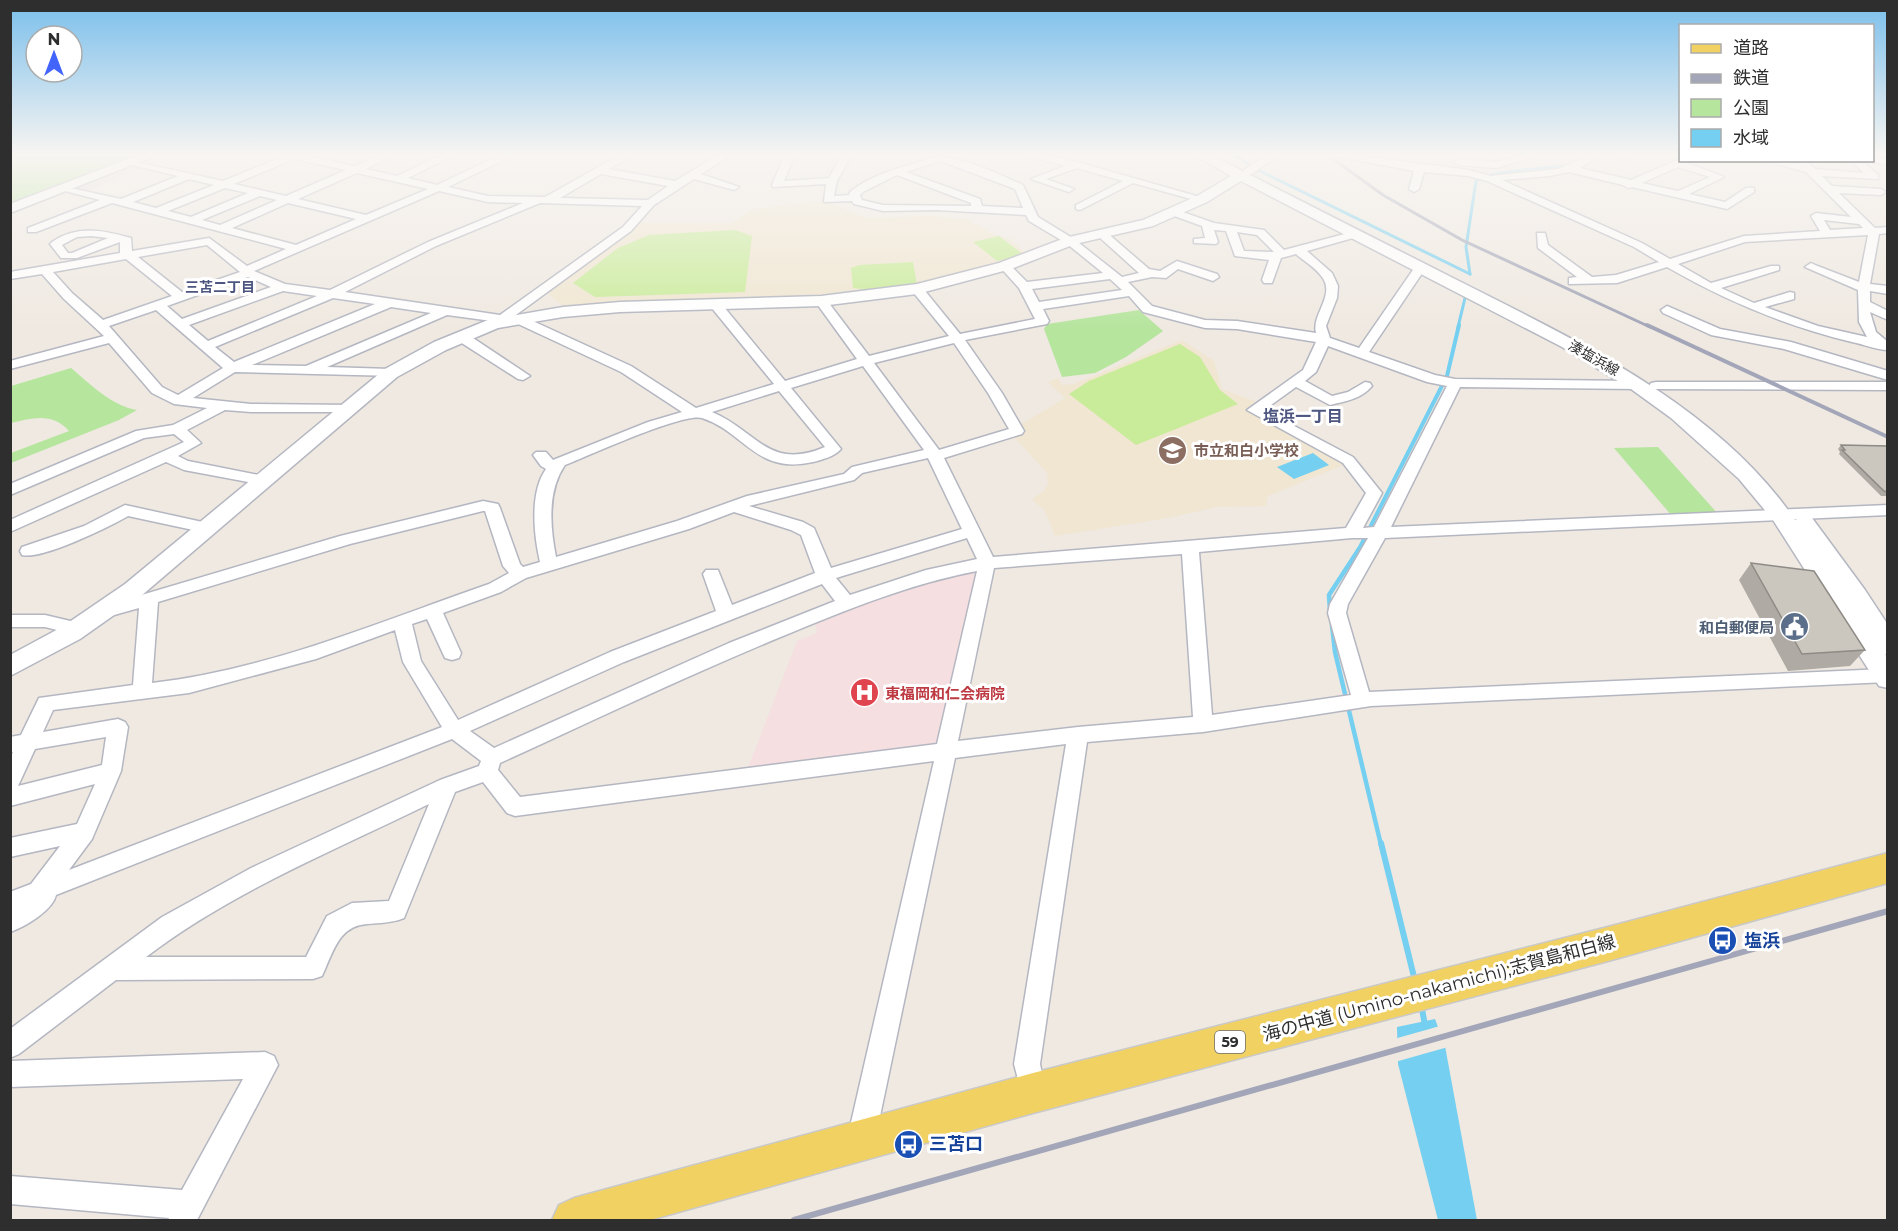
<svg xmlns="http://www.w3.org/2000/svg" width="1898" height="1231" font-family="Montserrat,'Noto Sans JP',sans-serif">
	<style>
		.education { fill: #f0e6d1 }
		.medical { fill: #f5dfe0 }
		.green { fill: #b6e59e }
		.pitch { fill: #c9ec9a }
		.plaza { fill: #dfdcd8 }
		.water { fill: #75cff0 }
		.pier { fill: #efe9e1 }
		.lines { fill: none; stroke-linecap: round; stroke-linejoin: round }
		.stream-far3 { stroke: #75cff0; stroke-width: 3 }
		.stream-far2 { stroke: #75cff0; stroke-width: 4 }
		.stream-far1 { stroke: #75cff0; stroke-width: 4.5 }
		.stream { stroke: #75cff0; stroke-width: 6 }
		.street-casing { stroke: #b4b7c1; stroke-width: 3 }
		.secondary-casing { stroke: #b4b7c1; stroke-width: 3 }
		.primary-casing { stroke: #c9c9c9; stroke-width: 3 }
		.street { fill: #fff; fill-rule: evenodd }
		.secondary { fill: #fff; fill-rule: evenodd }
		.primary { fill: #f2d163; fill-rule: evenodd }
		.rail-far2 { stroke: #a3a6b8; stroke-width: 3 }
		.rail-far1 { stroke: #a3a6b8; stroke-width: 4 }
		.rail { stroke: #a3a6b8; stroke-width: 6 }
		.wall { fill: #afaba4 }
		.building { fill: #cbc7bf; stroke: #8e8b86; stroke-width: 1.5 }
		.labels { text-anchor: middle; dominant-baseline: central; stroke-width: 6; stroke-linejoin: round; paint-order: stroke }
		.far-neighbourhood-label { font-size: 14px; font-weight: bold; fill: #4d5680; stroke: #fff }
		.far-street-label { font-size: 14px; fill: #2e2e2e; stroke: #fff }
		.shield { fill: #fff; stroke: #6d6d6d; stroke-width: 1.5 }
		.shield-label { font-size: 14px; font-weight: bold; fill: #2e2e2e }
		.education-label { font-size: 15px; font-weight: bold; fill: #785e54; stroke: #fff; text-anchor: start }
		.service-label { font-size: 15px; font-weight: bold; fill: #4e5e75; stroke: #fff; text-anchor: end }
		.health-label { font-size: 15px; font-weight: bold; fill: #be3a42; stroke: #fff; text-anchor: start }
		.neighbourhood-label { font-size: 16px; font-weight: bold; fill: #4d5680; stroke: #fff }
		.near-transit-label { font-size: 18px; font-weight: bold; fill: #164399; stroke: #fff; text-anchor: start }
		.near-street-label { font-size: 18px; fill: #2e2e2e; stroke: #fff }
	</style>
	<rect width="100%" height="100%" fill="#efe9e1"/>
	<g class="education">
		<path d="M824 201 867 218 931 216 967 219 993 234 1010 239 1027 255 916 285 817 298 581 305 565 308 546 292 637 223H731L753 209Z"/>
		<path d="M1182 340 1214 361 1222 389 1259 403 1249 408 1346 464 1268 496 1266 506 1217 507 1168 518 1055 536 1045 511 1032 499 1044 491 1048 484 1047 473 1012 435 1025 431 1022 424 1065 398 1048 382 1058 378 1062 385 1074 384Z"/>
	</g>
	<path class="medical" d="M982 567 937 744 746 773 797 641 817 633 815 619 923 582Z"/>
	<g class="green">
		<path d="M11 156H136L11 206Z"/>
		<path d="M1139 310 1163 331 1126 357 1095 373 1062 377 1044 329 1047 324Z"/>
		<path d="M71 368C90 384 112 406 137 410L119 420 11 463V453L69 431C52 412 33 418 11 423V386Z"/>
		<path d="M1658 447 1719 515 1672 516 1614 448Z"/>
	</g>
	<g class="pitch">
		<path d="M735 230 752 236 745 292 595 297 573 283 618 248 649 235Z"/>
		<path d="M999 236 1024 255 997 261 973 242Z"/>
		<path d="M913 262 917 285 870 290 853 288 851 268 859 265Z"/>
		<path d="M1180 344 1200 357 1220 390 1238 404 1136 445 1069 394 1089 381Z"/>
	</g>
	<path class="plaza" d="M133 166 142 168 84 192 74 188 124 167Z"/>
	<g class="water">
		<path d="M1313 453 1329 465 1294 479 1277 467Z"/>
		<path d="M1435 1019 1445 1046 1477 1220H1438L1398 1064 1397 1027Z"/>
	</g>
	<path class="pier" d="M1440 1026 1448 1047 1395 1062 1394 1039Z"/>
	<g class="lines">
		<g class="stream-far3">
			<path d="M1236 156 1258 170 1470 274"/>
			<path d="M1470 274 1466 247 1476 181C1492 170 1546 169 1569 165"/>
			<path d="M1458 327 1465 298"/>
		</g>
		<path class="stream-far2" d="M1358 551 1447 376 1459 325"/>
		<g class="stream-far1">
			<path d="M1330 611 1329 595 1359 549"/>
			<path d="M1332 625 1335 652 1381 845"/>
		</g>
		<g class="stream">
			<path d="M1381 843 1415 981"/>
			<path d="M1421 1004 1425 1025"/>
		</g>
		<defs>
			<g id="street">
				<path d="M284 156H309L355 166 378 156H392L366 169 397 176 439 156H452L408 178 437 185 498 156H512L448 187 488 196 545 197 618 156H631L609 169 675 181 717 156H730L701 174 739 187 734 190 694 179 654 205 631 231 502 325 498 326 492 321 447 315 327 367 391 369 396 370 398 373 396 376 235 372 193 398 251 404 353 405 355 408 353 411 348 412H251L225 410 187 430 201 443 178 456 188 461 269 477 272 480 269 483 264 485 184 470 166 462 10 532V520L184 442 174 434 144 438 10 495V484L136 431 173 425 207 408 174 404 152 393 109 343 10 369V361L104 336 64 299 42 274 10 279V272L120 253V242L77 258H61L50 244 52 242C78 225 102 230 131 238L132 251 209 238 247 266 286 249 112 203 36 232H28V228L100 200 61 190V186L121 199 178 176 128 164V160L223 181ZM294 159 346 170 286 196 234 184ZM357 173 428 189 366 215 298 199ZM601 174 668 186 648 200 560 198ZM189 179 214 185 156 208 133 202ZM225 188 248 193 191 217 168 211ZM439 191 488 202 523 203 428 242 330 290 285 284 254 271ZM260 196 277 200 220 225 202 220ZM288 203 356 219 296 245 232 228ZM540 203 642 206 623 227 500 315 345 292 436 246ZM91 236 108 238 72 253H68L62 245 77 237ZM207 245 240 272 182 292 138 257ZM126 259 172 296 103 320 72 293 53 272ZM248 277 271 287 182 319 167 306ZM283 291 317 296 208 341 189 325ZM333 298 375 304 234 362 215 347ZM391 307 431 313 306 366 252 365ZM156 310 223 368 178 395 162 387 109 326Z"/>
				<path d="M784 156H794L784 181 829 178 841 156H851L837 181 834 196 849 195 850 192C874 173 903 167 932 158L930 156C962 156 994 172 1023 185L1038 217 1074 239 1122 277 1139 273 1098 236V232H1106L1149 269 1160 271 1177 261 1217 274 1219 277 1213 281 1178 269 1166 278 1152 277 1128 282 1152 306 1205 320 1237 321 1316 333C1311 315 1336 295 1322 277 1316 268 1304 261 1296 254L1281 258 1272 283H1264L1262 280 1269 260 1235 256 1226 231 1214 230 1218 242 1216 244 1194 243V239L1205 238 1202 226 1169 214V210H1177L1214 223 1264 230 1284 250 1356 231 1360 232V236L1307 251 1332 273 1338 286 1337 298 1326 326 1330 338 1359 348 1417 264 1421 262 1427 266 1369 352 1435 375 1455 379 1638 381 1645 385 1638 389 1460 387 1391 527 1888 505V515L1385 538 1348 604 1346 613 1369 692 1885 669 1888 670V682L1371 706 1203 732 1087 742 1040 1064 1046 1093 1042 1102 1033 1106 1024 1102 1014 1064 1066 744 955 758 875 1140 871 1150 861 1154 851 1150 847 1140 934 761 515 816 507 813 483 782 455 792 404 918C392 923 380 923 367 924 338 926 333 953 322 976L313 979 116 980 19 1054 10 1058V1029L162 917 251 868 440 780 479 766 481 761 452 739 56 895C53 910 25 927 10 932V892L31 884 60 846 10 857V838L77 824 95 784 10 806V758L13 752 10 753V737L21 735 39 698 133 685 139 608 107 617 101 615 98 611 101 607 340 536 483 501 498 504 500 508 520 564 523 567 540 562C534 536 529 493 546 469L541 466 533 455 536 452H546L553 460 648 422 682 412 621 372 516 323 514 320 516 317H524L631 366 696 408 774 384 711 307 709 304 711 301H719L785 381 857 359 815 301 817 298H825L869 356 949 336 913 292V286H921L960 334 1035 319 1019 288 999 266 1001 264H1009L1027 282 1103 273 1066 243 1029 221 1026 215 937 210 883 211 854 204 852 201 824 202 826 184 773 187 772 185ZM941 161 1015 189 1023 208 982 206 980 199 906 172ZM897 175 971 203V206L883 205 862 200 860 195 863 192ZM1237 232 1257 235 1274 252 1244 251ZM1110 279 1122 290 1039 302 1032 289ZM1129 296 1143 312 1205 328 1237 329 1316 342 1303 370 1247 410 1343 463 1366 493 1346 528 993 557 944 458 1022 434 1024 431 1002 393 965 340 1047 324 1049 321 1043 309ZM954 343 988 393 1009 429 939 450 874 363ZM1328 346 1427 382 1447 386 1374 527 1363 528 1382 493 1353 457 1264 410 1296 387 1330 405C1346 401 1361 399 1372 386L1370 383 1365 382 1348 392 1332 396 1305 381 1316 372ZM863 366 924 450 852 467 844 474 747 496 677 521 556 557C550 527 547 491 565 465 588 456 684 412 702 418 745 432 756 475 813 462 822 460 835 456 841 449L791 388ZM779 391 825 447C769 471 757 431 712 412ZM928 458 962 529 831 568 814 528 803 522 749 506 854 480 862 473ZM483 511H485L503 566 509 573 489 584C379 622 268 670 152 683L158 602 350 544ZM734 512 791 530 801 535 815 573 732 605 718 570H706L703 574 716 611 610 652 458 720 421 661 412 624 427 619 445 658 452 660 459 658 461 653 443 613 501 592 526 578 689 529ZM967 538 977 559 926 570 850 595 836 578ZM1352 538H1368L1330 604 1328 613 1351 695 1212 715 1199 552ZM1182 554 1193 717 1078 727 958 741 994 568ZM977 571 937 744 520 797 498 770 500 763C594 720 688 675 783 636 846 610 909 584 977 571ZM822 584 835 601 729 643 494 748 470 731 624 662ZM395 630 403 662 442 727 69 870 92 839 121 771 128 727 125 722 118 719 43 732 53 710 189 693 316 659ZM106 737 102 765 18 786 35 749ZM429 804 389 901 352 903 327 916 306 957H146C231 892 333 851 429 804Z"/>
				<path d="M1027 156H1048L1077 162 1207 199 1202 202 1133 183 1080 210 1076 209V205L1123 181 1077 168 1046 179 1074 189 1069 192 1031 179 1065 166Z"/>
				<path d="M1265 156H1277L1252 174H1244V170Z"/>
				<path d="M1336 156H1362L1469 170 1491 176 1558 169 1587 156H1599L1580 168 1631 180 1680 159 1691 160 1687 163 1724 177 1689 194 1725 202 1746 188H1754V192L1727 209 1632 187 1628 188 1623 185 1569 172 1549 176 1502 180 1642 243 1670 259 1744 236 1820 231 1811 216 1816 213 1851 217 1806 172 1763 160H1783L1798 164 1795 160H1806L1815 169 1864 173 1850 160H1861L1878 175V179L1822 176 1832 186 1881 189 1886 192 1881 195 1839 193 1875 228 1888 227V233L1879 234 1870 284 1888 286V294L1870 291V302L1888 311V320L1870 312 1876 332 1888 342V350C1876 350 1863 344 1852 342 1786 326 1726 301 1667 267L1617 283 1569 284V278L1577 277 1538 248 1537 233H1545L1548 245 1592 277 1616 275 1659 262 1634 247 1487 181 1468 176 1424 172 1419 189 1414 192 1409 189 1414 171ZM1678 167 1710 177 1678 191 1642 183ZM1824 220 1859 224 1863 228 1830 230ZM1868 235 1859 282 1815 265 1811 263 1805 267 1858 290 1859 322 1867 337 1818 326 1765 307 1794 299V293L1790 292 1754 303 1721 288 1779 270V266H1771L1711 283 1678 264 1745 242Z"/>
				<path d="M1519 156 1529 158 1496 168 1459 165 1454 162 1459 159 1496 162Z"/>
				<path d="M1618 156H1628L1629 157 1624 160Z"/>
				<path d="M1872 158 1888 159V165L1863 160H1872Z"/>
				<path d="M1667 306 1720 329 1791 342 1888 371V380L1784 349 1711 335 1663 313 1661 310Z"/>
				<path d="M462 333 467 334 530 376 523 380 518 379 457 340 456 337 457 334Z"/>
				<path d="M1656 382H1888V390L1651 389 1649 386 1651 383Z"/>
				<path d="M125 505 207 523 213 524 215 528 213 532 207 533 128 516C109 527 42 560 22 555L20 551 22 547 84 526Z"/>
				<path d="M10 615H45L83 624 86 629 83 634 77 635 45 627H10Z"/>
				<path d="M265 1052 274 1056 278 1065 197 1220H168L169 1218 10 1204V1176L182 1190 243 1079 10 1087V1061Z"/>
			</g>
			<g id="secondary">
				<path d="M136 156H155L10 213V204Z"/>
				<path d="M1196 156H1213C1293 197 1374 238 1455 279 1575 340 1717 405 1795 520L1804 516 1812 518 1865 590 1888 625V655L1885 654 1888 658V688L1879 686 1773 520 1739 479 1671 418 1631 389 1562 347 1241 181 1207 202 1153 226 1075 244 1011 269 917 294 821 306 620 312 563 317 498 328 446 350 397 377 141 596 80 639 10 676V655L62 627 125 584 385 369 434 342 488 320 563 307 620 302 821 296 917 284 999 263 1065 238 1143 220 1197 196 1231 176Z"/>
			</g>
			<path id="primary" d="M1888 853V883L1608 961 1033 1113 650 1220H552L559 1205 574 1198 1033 1073 1608 927Z"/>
		</defs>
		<use href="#street" class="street-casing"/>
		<use href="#secondary" class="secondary-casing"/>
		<use href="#primary" class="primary-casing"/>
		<use href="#street" class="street"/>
		<use href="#secondary" class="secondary"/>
		<use href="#primary" class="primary"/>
		<path class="rail-far2" d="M1329 156 1383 195 1462 240 1650 327"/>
		<path class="rail-far1" d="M1647 325 1888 437"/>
		<path class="rail" d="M794 1220 1888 911"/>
	</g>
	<g class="wall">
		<path d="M1841 445 1887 446V496H1881L1839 454 1840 452 1838 449Z"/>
		<path d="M1751 563 1865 650 1850 666 1788 671 1739 580Z"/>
	</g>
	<g class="building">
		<path d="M1841 445 1887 446V492L1884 491 1842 450H1845Z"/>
		<path d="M1751 563 1814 571 1865 650 1802 654Z"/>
	</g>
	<linearGradient id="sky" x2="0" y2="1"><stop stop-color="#7abfeb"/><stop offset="0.47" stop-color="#f8f5f2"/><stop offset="1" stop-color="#f8f5f2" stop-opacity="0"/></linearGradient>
	<rect width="1898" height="329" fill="url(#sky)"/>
	<defs>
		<symbol id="school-disc" viewBox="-11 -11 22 22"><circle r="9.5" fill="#8d6e63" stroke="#fff"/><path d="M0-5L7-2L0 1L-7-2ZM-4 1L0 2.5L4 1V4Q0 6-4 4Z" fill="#fff"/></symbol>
		<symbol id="civic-disc" viewBox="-11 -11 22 22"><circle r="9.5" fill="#5c6f8a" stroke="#fff"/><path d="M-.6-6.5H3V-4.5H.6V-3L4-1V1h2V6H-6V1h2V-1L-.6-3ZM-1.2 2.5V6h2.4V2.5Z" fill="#fff"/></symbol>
		<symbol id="hospital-disc" viewBox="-11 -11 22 22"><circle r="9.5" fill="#e0444e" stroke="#fff"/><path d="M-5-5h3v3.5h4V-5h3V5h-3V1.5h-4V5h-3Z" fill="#fff"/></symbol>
		<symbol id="bus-disc" viewBox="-11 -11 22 22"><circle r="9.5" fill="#1a4fb4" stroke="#fff"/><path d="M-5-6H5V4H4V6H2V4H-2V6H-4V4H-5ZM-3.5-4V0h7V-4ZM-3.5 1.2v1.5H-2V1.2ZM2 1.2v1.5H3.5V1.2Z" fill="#fff"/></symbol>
	</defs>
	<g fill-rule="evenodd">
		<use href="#school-disc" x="1156" y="434" width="33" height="33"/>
		<use href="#civic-disc" x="1778" y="610" width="33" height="33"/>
		<use href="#hospital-disc" x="848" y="676" width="33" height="33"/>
		<use href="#bus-disc" x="1706" y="924" width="33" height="33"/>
		<use href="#bus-disc" x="892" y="1128" width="33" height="33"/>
	</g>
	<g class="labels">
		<g class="far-neighbourhood-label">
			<text x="220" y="287">三苫二丁目</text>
		</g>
		<g class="far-street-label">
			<text transform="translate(1594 358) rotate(30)">湊塩浜線</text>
		</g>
		<rect class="shield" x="1215" y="1031" width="30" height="22" rx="4.5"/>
		<g class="shield-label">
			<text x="1230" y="1042">59</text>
		</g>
		<g class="education-label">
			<text x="1194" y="450">市立和白小学校</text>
		</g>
		<g class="service-label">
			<text x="1774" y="627">和白郵便局</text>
		</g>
		<g class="health-label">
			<text x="885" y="693">東福岡和仁会病院</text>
		</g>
		<g class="neighbourhood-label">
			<text x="1303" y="416">塩浜一丁目</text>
		</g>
		<g class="near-transit-label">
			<text x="1744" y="941">塩浜</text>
			<text x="929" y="1144">三苫口</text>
		</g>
		<g class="near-street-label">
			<text transform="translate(1439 988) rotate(-15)">海の中道 (Umino-nakamichi);志賀島和白線</text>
		</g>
	</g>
	<rect width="1898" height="1231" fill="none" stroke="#2e2e2e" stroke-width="24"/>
	<rect x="1679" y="24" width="195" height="138" fill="#ffffff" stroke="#ababab" stroke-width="1.5"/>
	<rect x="1691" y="44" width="30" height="9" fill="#f2d163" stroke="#ababab" stroke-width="1.5"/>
	<text x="1733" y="54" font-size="18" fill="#2e2e2e">道路</text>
	<rect x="1691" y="74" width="30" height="9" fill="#a3a6b8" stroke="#ababab" stroke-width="1.5"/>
	<text x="1733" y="84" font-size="18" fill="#2e2e2e">鉄道</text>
	<rect x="1691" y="99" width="30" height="18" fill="#b6e59e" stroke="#ababab" stroke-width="1.5"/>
	<text x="1733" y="114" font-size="18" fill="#2e2e2e">公園</text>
	<rect x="1691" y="129" width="30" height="18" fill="#75cff0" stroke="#ababab" stroke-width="1.5"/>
	<text x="1733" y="144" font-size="18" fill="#2e2e2e">水域</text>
	<g transform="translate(54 54)"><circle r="28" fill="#ffffff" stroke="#ababab" stroke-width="1.5"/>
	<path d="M0-4.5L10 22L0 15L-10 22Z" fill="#4264fb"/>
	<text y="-9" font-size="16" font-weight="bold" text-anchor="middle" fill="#2e2e2e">N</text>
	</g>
</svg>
